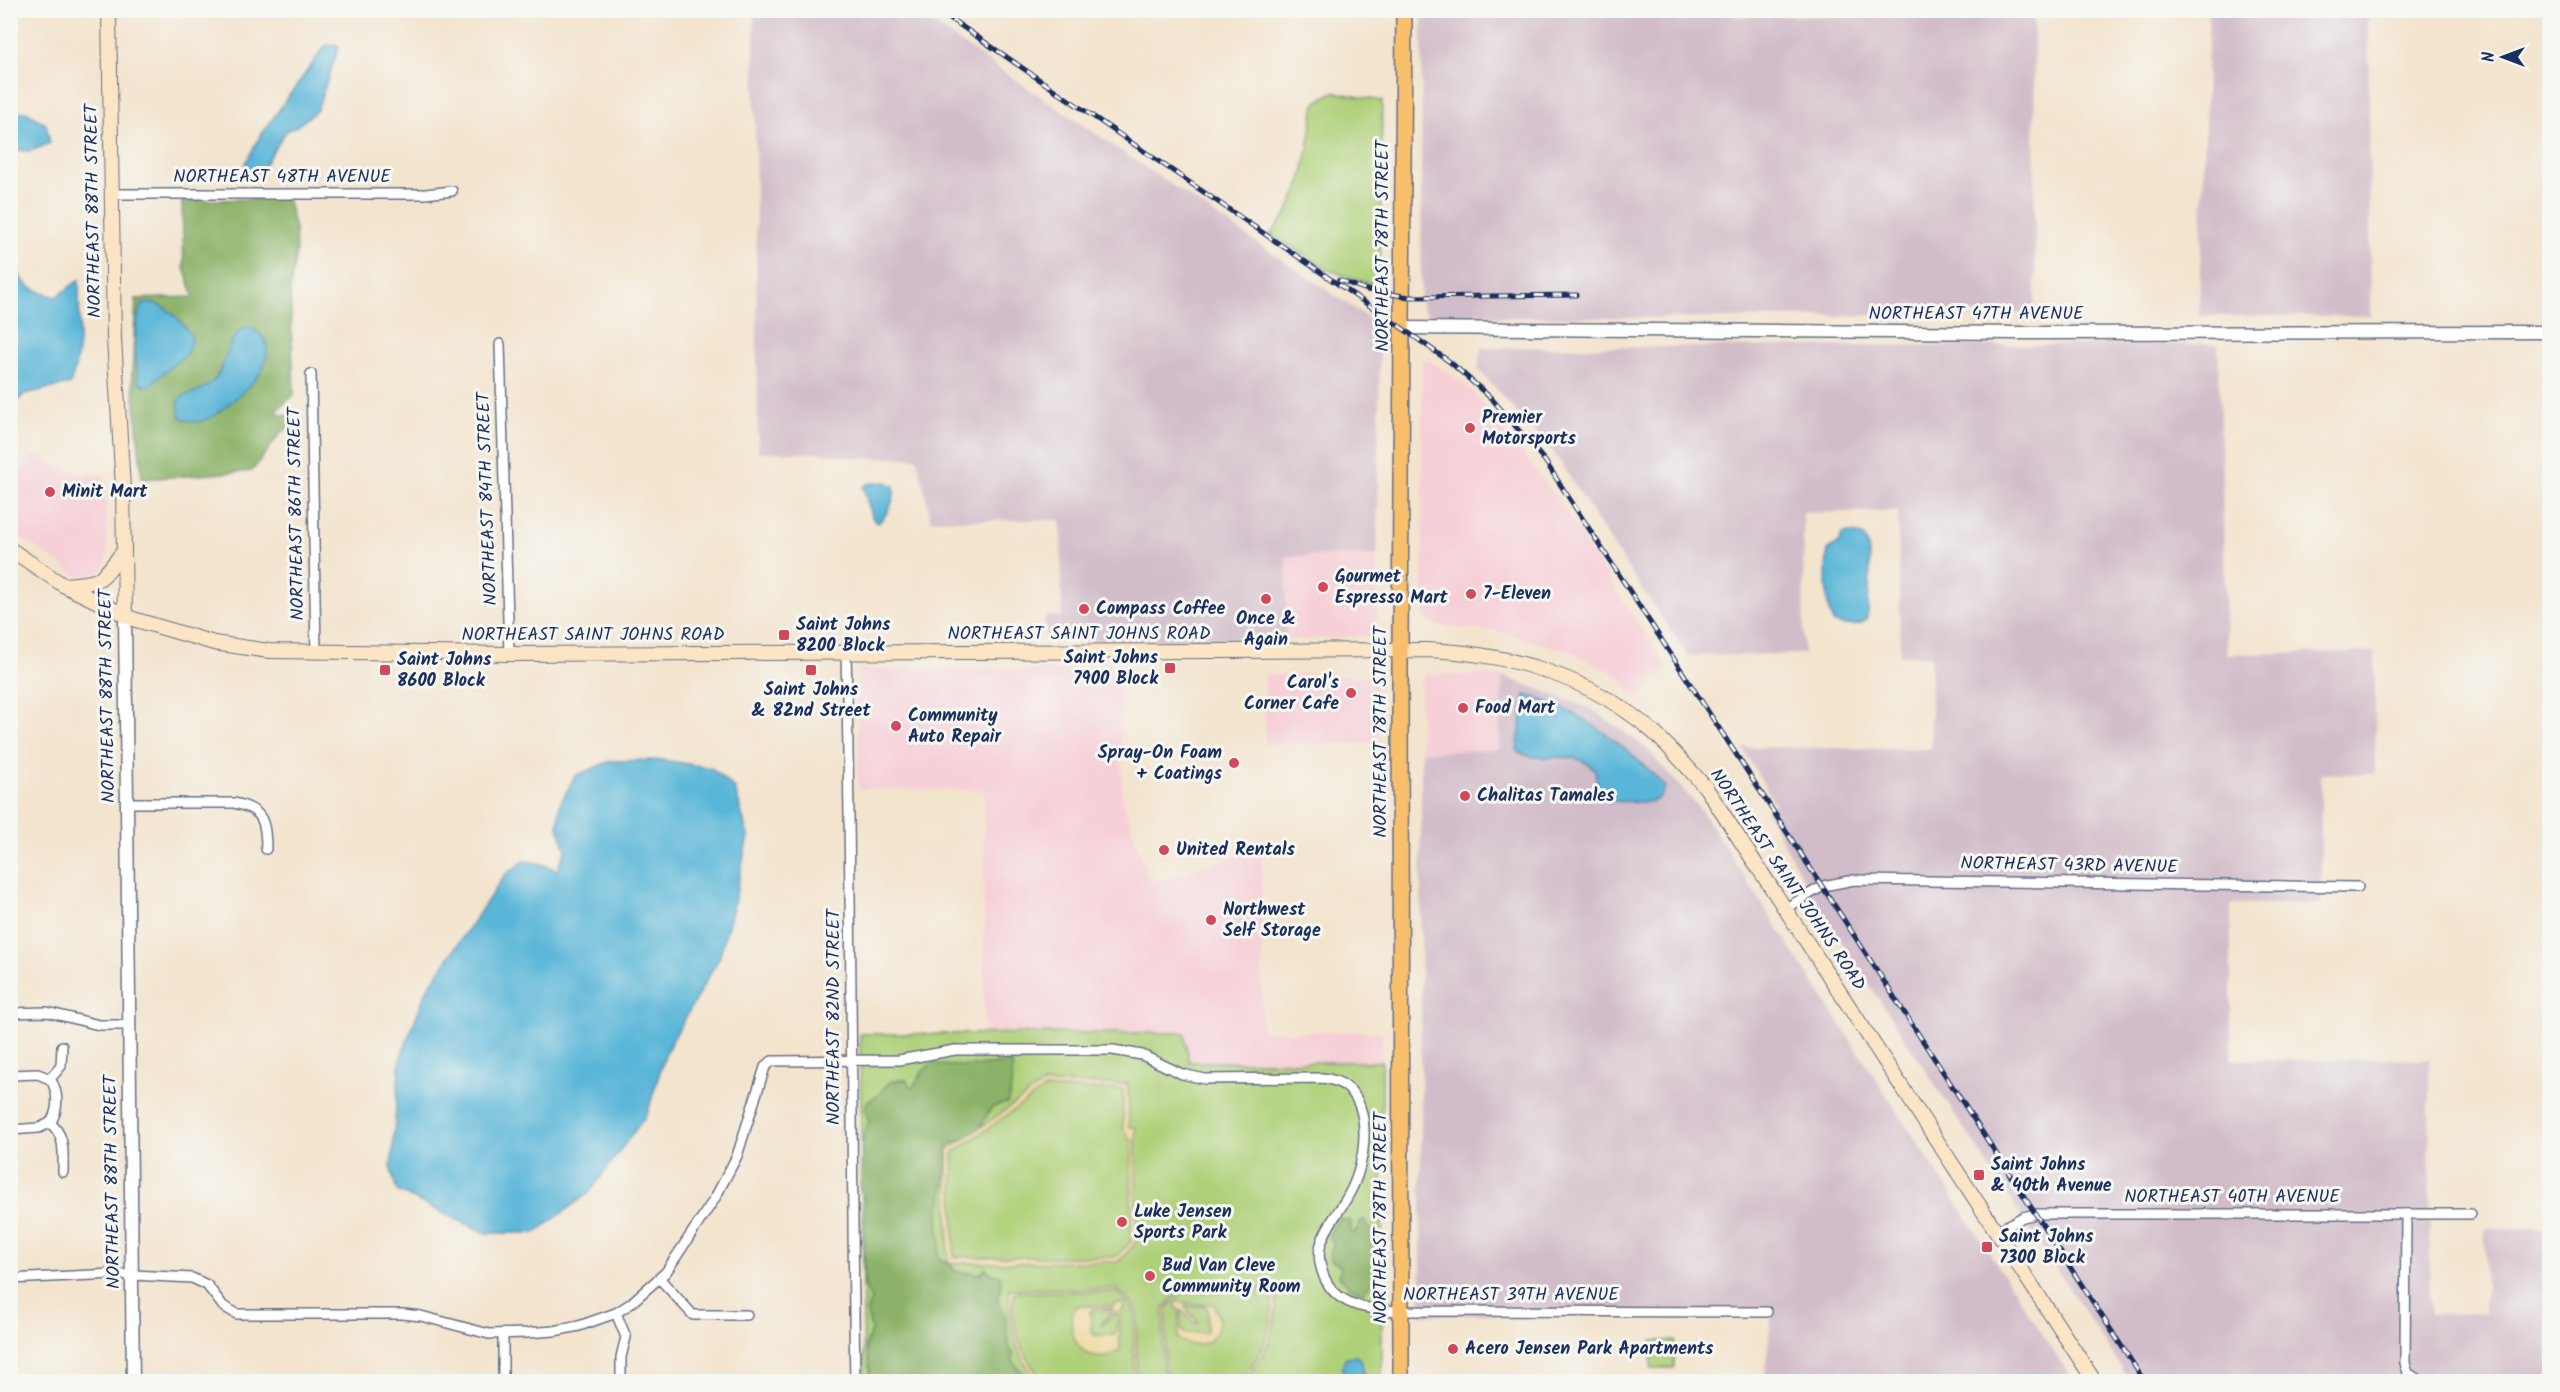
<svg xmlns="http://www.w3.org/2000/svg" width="2560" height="1392" font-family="Kalam,sans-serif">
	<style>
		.built { fill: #f6cfd7 }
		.industrial { fill: #d1bdc9 }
		.green { fill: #afd078; stroke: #65806b; stroke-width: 1.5 }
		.forest { fill: #8bb268; stroke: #537063; stroke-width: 1.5 }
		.sand { fill: #eeda9e; stroke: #84847e; stroke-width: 1.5; fill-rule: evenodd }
		.water { fill: #5ab6d8; stroke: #3a729b; stroke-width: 1.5 }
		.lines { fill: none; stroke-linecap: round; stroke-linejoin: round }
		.minor-casing { stroke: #676e85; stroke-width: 12 }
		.tertiary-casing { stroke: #676e85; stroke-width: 15 }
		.secondary-casing { stroke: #676e85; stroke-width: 16 }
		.primary-casing { stroke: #676e85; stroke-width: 18 }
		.minor { stroke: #fff; stroke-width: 9 }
		.tertiary { stroke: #fff; stroke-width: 12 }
		.secondary { stroke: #fce5c4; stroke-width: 14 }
		.primary { stroke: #f8bf6c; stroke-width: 15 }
		.rail-casing { stroke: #1b2f5e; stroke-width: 5 }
		.rail { stroke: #f6f6f2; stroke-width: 3; stroke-dasharray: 9; stroke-linecap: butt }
		.poi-dot { fill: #d1495b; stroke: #f6f6f2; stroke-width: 2 }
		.labels { text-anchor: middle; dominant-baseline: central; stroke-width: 6; stroke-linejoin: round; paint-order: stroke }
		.street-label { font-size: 18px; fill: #1b2f5e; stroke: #f6f6f2 }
		.poi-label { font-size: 18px; font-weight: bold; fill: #1b2f5e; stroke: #f6f6f2; text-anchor: start }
	</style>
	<rect width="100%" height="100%" fill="#f6f6f2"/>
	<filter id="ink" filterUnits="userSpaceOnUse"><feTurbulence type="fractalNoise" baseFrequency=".0167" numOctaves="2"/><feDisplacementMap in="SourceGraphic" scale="12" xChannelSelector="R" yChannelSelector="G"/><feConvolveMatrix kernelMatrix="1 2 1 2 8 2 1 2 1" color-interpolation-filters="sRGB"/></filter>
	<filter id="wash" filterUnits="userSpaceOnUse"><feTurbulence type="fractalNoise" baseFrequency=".008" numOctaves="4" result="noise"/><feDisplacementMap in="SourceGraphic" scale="24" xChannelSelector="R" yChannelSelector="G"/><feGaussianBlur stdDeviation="1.35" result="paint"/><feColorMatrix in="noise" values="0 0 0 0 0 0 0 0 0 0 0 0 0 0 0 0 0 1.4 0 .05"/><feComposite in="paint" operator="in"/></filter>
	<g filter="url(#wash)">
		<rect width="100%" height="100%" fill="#f3e4ce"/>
		<g class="built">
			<path d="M1422 358 1442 368 1472 391 1513 439 1567 514 1667 668 1635 698 1620 677 1570 651 1495 631 1434 625 1425 618 1423 613Z"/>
			<path d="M33 455 82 476 105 475 107 560 102 572 83 578 76 575 11 530 10 484Z"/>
			<path d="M1377 555V623L1376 631 1371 636 1286 640V556Z"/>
			<path d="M858 669 1120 670 1122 798 1150 884 1262 848V1032H1382V1062H1188L1184 1033H984V790L858 789Z"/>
			<path d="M1321 674 1372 677 1377 685 1378 744H1265V675Z"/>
			<path d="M1430 674 1503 676 1500 750 1421 752 1420 684 1425 676Z"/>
		</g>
		<g class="industrial">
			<path d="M754 11H914L1380 326 1377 555 1286 556V640L1045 641V617L1062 616 1061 520H931L917 458H850L824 453 758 452Z"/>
			<path d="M1732 11V16L2034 17 2035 312 1732 318 1436 317 1424 312 1421 304 1422 11Z"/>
			<path d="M2209 11H2368L2371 316H2199Z"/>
			<path d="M2218 344 2227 654 2375 652V774H2321V904H2231V1060L2429 1059 2430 1314 2485 1313V1228H2549V1381H2130L1821 911 1766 810 1775 804 1742 747 1931 749V656L1900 655 1898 511 1803 513 1804 654 1688 656 1629 570 1554 453 1478 369 1481 348Z"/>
			<path d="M1503 676 1591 709 1621 729 1646 748 1700 809 2073 1381H1764L1772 1311 1421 1315V752L1499 750Z"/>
		</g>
		<g class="green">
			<path d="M1333 92 1382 101 1380 287 1329 270 1270 234C1305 199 1308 149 1315 103Z"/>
			<path d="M1184 1033 1189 1062H1382V1381H864L860 1034Z"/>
			<path d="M1652 1341H1675L1674 1368H1651Z"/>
		</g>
		<g class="forest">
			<path d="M287 198 295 229 296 252 290 290 294 395 278 409 279 415H292L294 426 282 431 252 471 142 479 132 375 136 299 194 297 184 268 182 201Z"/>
			<path d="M1007 1062 1012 1063C1014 1070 1010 1098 1007 1103 984 1106 989 1117 978 1131 974 1136 955 1141 948 1146L945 1180 938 1222 940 1245 938 1254 941 1261 950 1264 956 1272 980 1274 986 1268 990 1273 1001 1276V1289L997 1299 1005 1313 1009 1349 1013 1352V1361L1029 1381H868L870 1372 866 1346 871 1330 867 1311 871 1299 864 1284 865 1201 860 1190 863 1136 869 1122 865 1110 867 1102C870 1099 875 1098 879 1094 891 1081 887 1080 907 1080L911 1087H913L924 1069 933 1063C951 1068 988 1067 1007 1062Z"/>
			<path d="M1338 1219 1351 1221V1234L1354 1233 1362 1220H1365L1367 1227 1374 1232 1377 1262 1374 1280 1363 1293 1350 1287 1339 1276 1341 1267 1330 1259V1251L1334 1246 1329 1235Z"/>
		</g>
		<g class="sand">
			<path d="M1043 1084H1128L1129 1127H1136V1243L1118 1262 948 1263V1150ZM1044 1089H1123V1129L1132 1141 1131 1242 1115 1257H954L953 1153Z"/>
			<path d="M1009 1289H1117L1137 1308V1381H1134V1309L1116 1292H1017L1014 1294C1009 1325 1023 1359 1044 1381L1038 1382C1014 1354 1009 1324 1009 1289Z"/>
			<path d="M1182 1289H1277C1276 1325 1271 1357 1240 1381H1233C1264 1362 1273 1327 1272 1292H1183L1166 1309V1381H1163V1309Z"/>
			<path d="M1179 1301 1185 1304H1213C1231 1330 1204 1357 1178 1339L1179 1311 1175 1305ZM1205 1306 1208 1309 1207 1331 1205 1333H1184L1181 1330V1310L1196 1324 1198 1322 1185 1307Z"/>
			<path d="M1116 1303H1121L1124 1307 1120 1313V1349C1096 1374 1058 1340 1076 1306H1113ZM1093 1309H1113L1101 1324 1102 1325 1115 1312 1117 1313V1332L1114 1335H1094L1091 1332 1090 1312Z"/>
		</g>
		<g class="water">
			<path d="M335 44 339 46 317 110 297 126 286 131 261 170 256 174 248 173 245 164 261 135 320 53 326 46Z"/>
			<path d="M11 112H26L46 124 50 143 31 151 11 150Z"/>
			<path d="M11 256C20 284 29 290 56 297L79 280C79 316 83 350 70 384L24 394 11 409Z"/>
			<path d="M154 303C172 310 182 321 192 338L187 353 147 387 138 382C136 362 131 321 143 304Z"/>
			<path d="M246 327C268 333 272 350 262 370 257 381 219 414 207 419 198 423 188 422 180 417L178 403 181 397C192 393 202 391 211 383 228 368 225 337 246 327Z"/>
			<path d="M885 482 894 486C896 499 888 514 878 523L873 519 863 487 867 484Z"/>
			<path d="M1850 533C1856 534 1863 534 1866 541 1873 556 1868 594 1868 612L1866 620C1856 628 1845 626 1833 622 1825 606 1825 567 1828 550L1838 544 1842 534Z"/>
			<path d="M1525 695C1581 709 1626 746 1665 786 1663 794 1660 798 1652 802L1605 801 1598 793 1595 770C1571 745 1545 767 1517 751Z"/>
			<path d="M664 760 711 768 735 789 748 836 733 908 719 958 666 1052 647 1114 589 1193 535 1233H485L397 1191 391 1170 400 1059 427 989 505 875 524 861 539 863 557 870 566 850 558 826 560 804 575 776 610 761Z"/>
			<path d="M1356 1356 1362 1362 1364 1381H1344L1342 1366 1346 1357Z"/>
		</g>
	</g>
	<g filter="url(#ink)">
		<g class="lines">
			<defs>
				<g id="minor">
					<path d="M113 194H425L452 191"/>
					<path d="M500 344 509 654"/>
					<path d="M311 374 316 653"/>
					<path d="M846 653C852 896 851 1139 855 1382"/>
					<path d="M127 803H234C263 809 266 821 266 849"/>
					<path d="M1786 908 1823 886 1854 880 2358 887"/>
					<path d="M10 1013 47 1012 99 1025H130"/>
					<path d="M10 1075 38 1074 50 1079"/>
					<path d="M50 1079C59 1091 59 1111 50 1123"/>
					<path d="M50 1079 61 1066 62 1046"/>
					<path d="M50 1123C66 1136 63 1153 63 1172"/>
					<path d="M10 1130 39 1128 50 1123"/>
					<path d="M2406 1214 2405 1363 2408 1373 2422 1382"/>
					<path d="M1997 1231 2023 1217 2036 1214H2471"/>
					<path d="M10 1279 113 1274 192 1278 207 1285 223 1306 237 1314H403L421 1316 489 1334 527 1333 554 1331 579 1326 616 1313 630 1304 666 1272 715 1198 737 1156 765 1067 772 1061 899 1060 955 1050H1113L1142 1055 1182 1074 1205 1079 1322 1078C1340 1080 1354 1089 1360 1107 1369 1134 1362 1172 1348 1196 1339 1212 1326 1226 1321 1244 1318 1253 1319 1262 1322 1271 1333 1307 1369 1310 1401 1311L1767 1312"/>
					<path d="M660 1279 693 1315H747"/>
					<path d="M616 1313 626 1337 621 1357V1382"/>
					<path d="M503 1382V1334"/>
				</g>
				<g id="tertiary">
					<path d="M1402 328 2018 333 2550 332"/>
					<path d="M125 616 133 1382"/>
				</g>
				<g id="secondary">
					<path d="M109 10 114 339 123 488 125 616"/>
					<path d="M10 549 63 585 133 619 214 643 269 651 509 654 1426 650C1508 653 1589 676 1652 731 1672 749 1689 769 1706 788L2095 1382"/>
					<path d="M63 585C105 582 97 583 124 551"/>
				</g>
				<path id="primary" d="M1401 1382 1400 649 1404 10"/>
			</defs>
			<use href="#minor" class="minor-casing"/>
			<use href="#tertiary" class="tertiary-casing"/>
			<use href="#secondary" class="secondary-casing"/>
			<use href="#primary" class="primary-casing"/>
			<use href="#minor" class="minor"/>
			<use href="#tertiary" class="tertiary"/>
			<use href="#secondary" class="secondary"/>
			<use href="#primary" class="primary"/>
			<defs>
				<g id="rail">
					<path d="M938 10 1402 328 1450 362 1492 399 1545 461 2145 1382"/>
					<path d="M1339 280 1367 290 1409 297 1577 295"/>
				</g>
			</defs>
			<use href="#rail" class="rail-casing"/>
			<use href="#rail" class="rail"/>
		</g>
	</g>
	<g class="poi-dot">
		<circle cx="1470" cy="428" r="6"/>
		<circle cx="50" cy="492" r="6"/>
		<circle cx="1323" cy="587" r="6"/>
		<circle cx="1471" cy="594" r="6"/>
		<circle cx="1266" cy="599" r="6"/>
		<circle cx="1084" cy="609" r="6"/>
		<rect x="778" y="629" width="12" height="12" rx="3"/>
		<rect x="1164" y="662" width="12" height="12" rx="3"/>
		<rect x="379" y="664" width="12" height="12" rx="3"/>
		<rect x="805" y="664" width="12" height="12" rx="3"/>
		<circle cx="1351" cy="693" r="6"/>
		<circle cx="1463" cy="708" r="6"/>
		<circle cx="896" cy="726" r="6"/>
		<circle cx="1234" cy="763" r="6"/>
		<circle cx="1465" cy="796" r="6"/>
		<circle cx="1164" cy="850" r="6"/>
		<circle cx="1211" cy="920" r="6"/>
		<rect x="1973" y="1169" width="12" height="12" rx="3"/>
		<circle cx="1122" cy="1222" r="6"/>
		<rect x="1981" y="1241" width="12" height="12" rx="3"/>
		<circle cx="1150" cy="1276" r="6"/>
		<circle cx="1453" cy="1349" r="6"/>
	</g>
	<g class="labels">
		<g class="street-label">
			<text x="282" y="177">NORTHEAST 48TH AVENUE</text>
			<text transform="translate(94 211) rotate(-91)">NORTHEAST 88TH STREET</text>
			<text transform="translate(1383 246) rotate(-90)">NORTHEAST 78TH STREET</text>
			<text x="1976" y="314">NORTHEAST 47TH AVENUE</text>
			<text transform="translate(488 499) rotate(-92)">NORTHEAST 84TH STREET</text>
			<text transform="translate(297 514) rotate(-91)">NORTHEAST 86TH STREET</text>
			<text x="1079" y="634">NORTHEAST SAINT JOHNS ROAD</text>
			<text x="593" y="635">NORTHEAST SAINT JOHNS ROAD</text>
			<text transform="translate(108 696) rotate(-91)">NORTHEAST 88TH STREET</text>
			<text transform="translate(1381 732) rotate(-90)">NORTHEAST 78TH STREET</text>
			<text transform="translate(2069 866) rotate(1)">NORTHEAST 43RD AVENUE</text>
			<text transform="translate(1787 880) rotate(56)">NORTHEAST SAINT JOHNS ROAD</text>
			<text transform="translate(834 1017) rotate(-90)">NORTHEAST 82ND STREET</text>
			<text transform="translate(113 1182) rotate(-91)">NORTHEAST 88TH STREET</text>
			<text x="2232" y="1197">NORTHEAST 40TH AVENUE</text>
			<text transform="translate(1381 1218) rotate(-90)">NORTHEAST 78TH STREET</text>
			<text x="1511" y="1295">NORTHEAST 39TH AVENUE</text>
		</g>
		<g class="poi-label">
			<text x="1482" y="418">Premier<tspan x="1482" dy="21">Motorsports</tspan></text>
			<text x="62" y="492">Minit Mart</text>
			<text x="1335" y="577">Gourmet<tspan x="1335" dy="21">Espresso Mart</tspan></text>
			<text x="1483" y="594">7-Eleven</text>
			<text x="1096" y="609">Compass Coffee</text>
			<text x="1266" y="619" text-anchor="middle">Once &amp;<tspan x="1266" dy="21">Again</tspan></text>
			<text x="796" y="625">Saint Johns<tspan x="796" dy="21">8200 Block</tspan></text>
			<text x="1158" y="658" text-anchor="end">Saint Johns<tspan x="1158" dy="21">7900 Block</tspan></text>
			<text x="397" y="660">Saint Johns<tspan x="397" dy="21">8600 Block</tspan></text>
			<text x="1339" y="683" text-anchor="end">Carol's<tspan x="1339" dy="21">Corner Cafe</tspan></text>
			<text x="811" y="690" text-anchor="middle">Saint Johns<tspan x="811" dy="21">&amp; 82nd Street</tspan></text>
			<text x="1475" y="708">Food Mart</text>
			<text x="908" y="716">Community<tspan x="908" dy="21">Auto Repair</tspan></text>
			<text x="1222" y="753" text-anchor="end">Spray-On Foam<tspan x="1222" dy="21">+ Coatings</tspan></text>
			<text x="1477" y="796">Chalitas Tamales</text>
			<text x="1176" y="850">United Rentals</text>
			<text x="1223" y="910">Northwest<tspan x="1223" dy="21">Self Storage</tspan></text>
			<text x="1991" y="1165">Saint Johns<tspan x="1991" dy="21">&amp; 40th Avenue</tspan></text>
			<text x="1134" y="1212">Luke Jensen<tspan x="1134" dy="21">Sports Park</tspan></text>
			<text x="1999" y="1237">Saint Johns<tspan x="1999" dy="21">7300 Block</tspan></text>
			<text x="1162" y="1266">Bud Van Cleve<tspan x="1162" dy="21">Community Room</tspan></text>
			<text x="1465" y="1349">Acero Jensen Park Apartments</text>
		</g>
	</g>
	<rect width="2560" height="1392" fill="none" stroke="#f6f6f2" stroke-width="36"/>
	<g transform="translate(2503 57) rotate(270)" stroke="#f6f6f2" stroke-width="4.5" paint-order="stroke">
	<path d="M0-4.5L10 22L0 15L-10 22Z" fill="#1b2f5e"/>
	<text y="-9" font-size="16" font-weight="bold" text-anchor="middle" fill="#1b2f5e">N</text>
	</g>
</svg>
